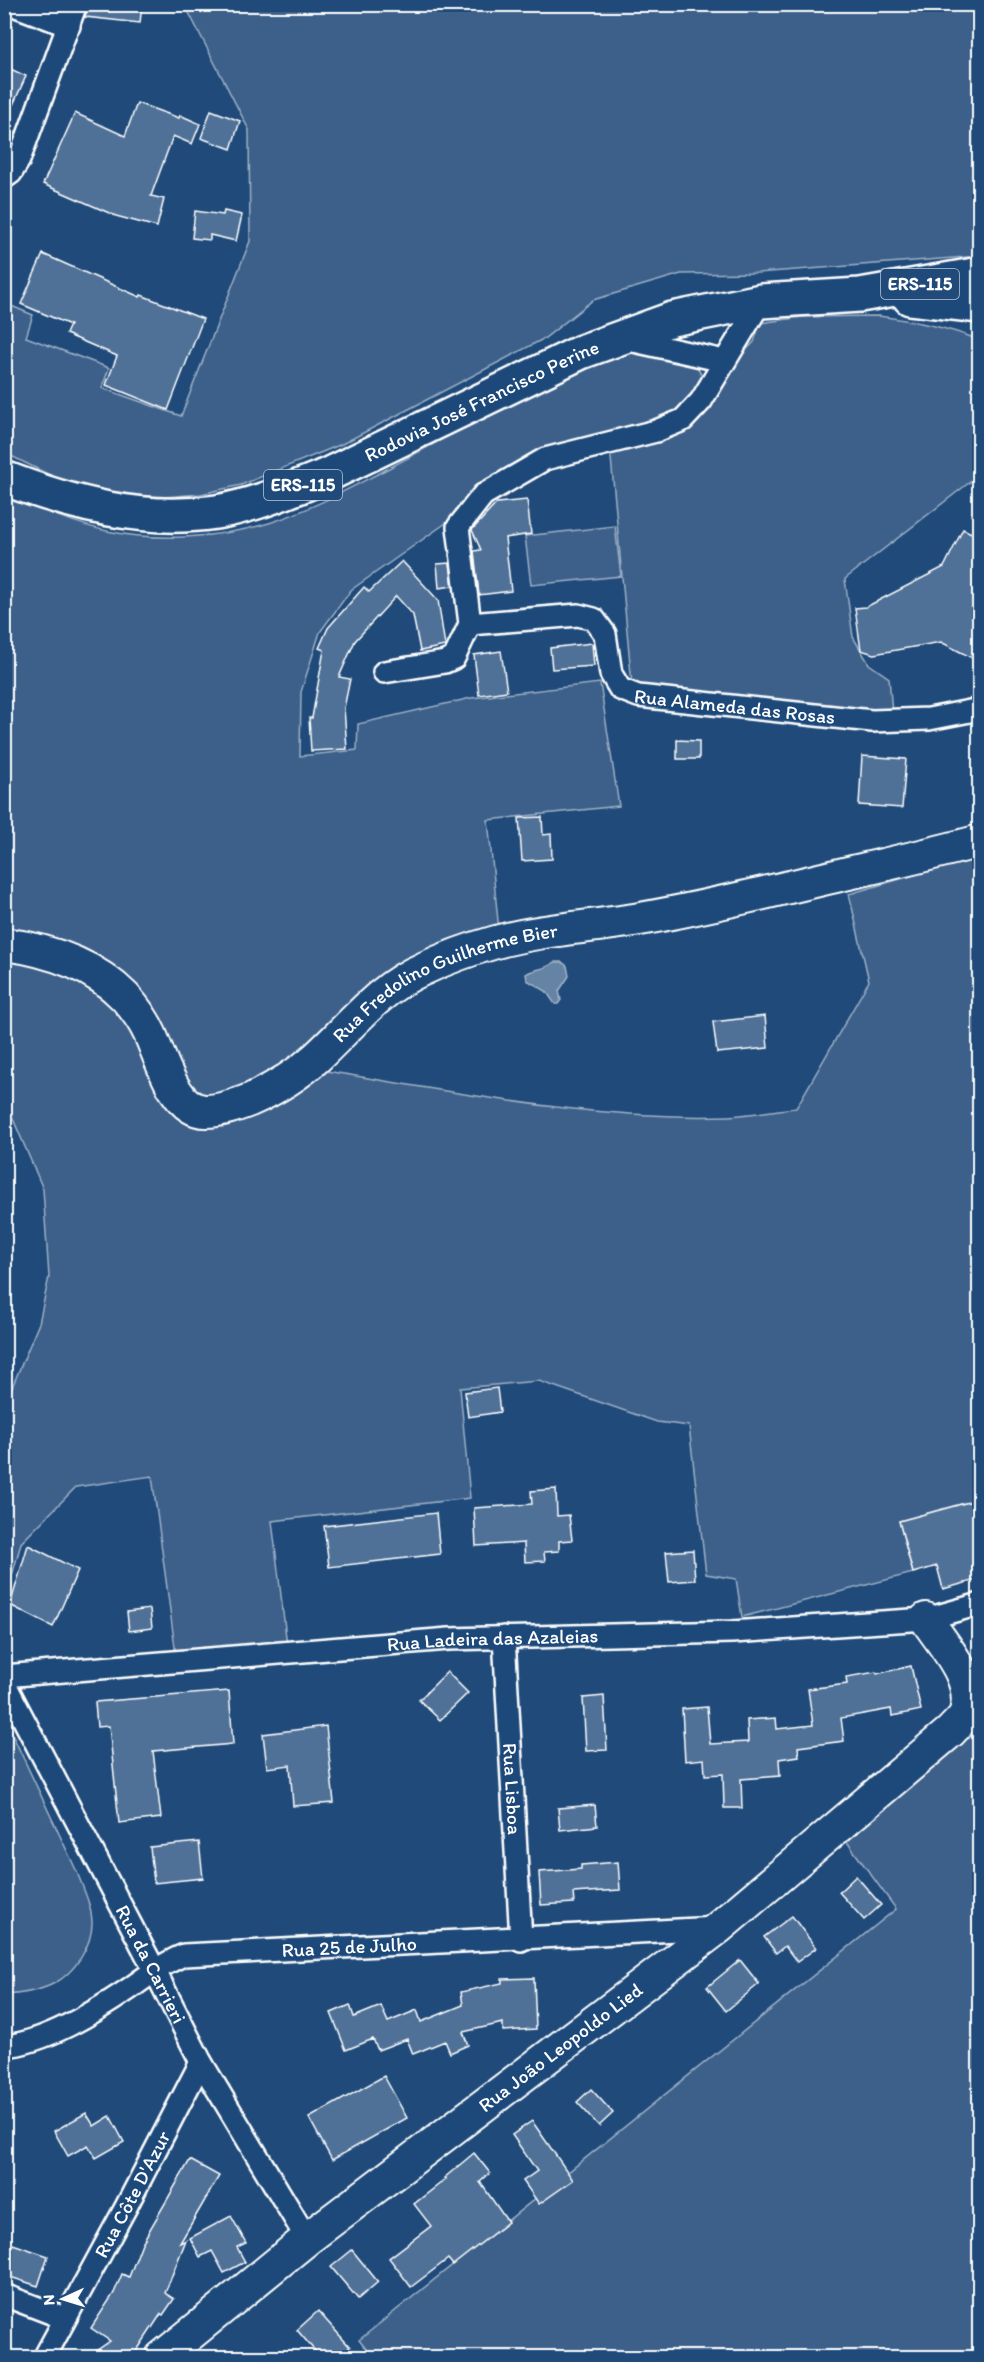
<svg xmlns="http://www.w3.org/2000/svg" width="984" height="2362" font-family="Itim,sans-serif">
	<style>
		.green { fill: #3c618b; stroke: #9eb0c5; stroke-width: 1.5 }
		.water { fill: #6583a4; stroke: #a3b5c8; stroke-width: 1.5 }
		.building { fill: #507197; stroke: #fff; stroke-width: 1.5 }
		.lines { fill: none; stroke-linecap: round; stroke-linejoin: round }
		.street-casing { stroke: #fff; stroke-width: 26 }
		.secondary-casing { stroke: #fff; stroke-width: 36 }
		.primary-casing { stroke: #fff; stroke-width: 38 }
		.street { stroke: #1f4a7a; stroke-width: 21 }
		.secondary { stroke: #1f4a7a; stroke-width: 32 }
		.primary { stroke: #1f4a7a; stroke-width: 33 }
		.labels { text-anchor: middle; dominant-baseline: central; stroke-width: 4.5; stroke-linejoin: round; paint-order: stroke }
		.shield { fill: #1f4a7a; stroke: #bcc9d7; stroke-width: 1.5 }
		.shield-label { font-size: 18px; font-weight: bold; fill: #fff }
		.street-label { font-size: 20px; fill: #fff; stroke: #1f4a7a }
	</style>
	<rect width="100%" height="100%" fill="#1f4a7a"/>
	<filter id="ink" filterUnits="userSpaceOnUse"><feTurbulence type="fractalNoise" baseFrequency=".0167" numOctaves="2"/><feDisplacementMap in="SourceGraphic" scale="12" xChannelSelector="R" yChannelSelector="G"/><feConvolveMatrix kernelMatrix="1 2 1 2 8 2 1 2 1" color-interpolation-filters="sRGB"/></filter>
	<g filter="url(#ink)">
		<g class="green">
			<path d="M185 5H979V256L757 273 681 274 593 300 545 338 342 444 241 485 201 494 150 498 102 492 64 482 5 453 4 303 33 315 26 337 109 368 102 388 181 416 250 241 249 130Z"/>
			<path d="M879 316C914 321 947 327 979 340V475L845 579 853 637 869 664 889 678 892 712 869 714 632 685 610 447 664 434 754 342 760 323 802 317Z"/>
			<path d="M625 352 678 360 698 368 703 379 680 413 477 490 446 523 351 590 320 632 301 692 300 756 357 750 358 724 471 698 600 683 619 806 488 820 499 931 272 1077 217 1100 188 1090 149 1007 5 933 4 495C38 508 72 523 107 531 158 542 220 538 269 523 311 510 350 488 389 468 449 436 508 402 569 372 586 364 606 359 625 352Z"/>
			<path d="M615 526 621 576 531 585 525 536Z"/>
			<path d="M979 856V1499L899 1521 913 1573 742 1617 736 1579 706 1574 689 1426 657 1422 539 1381 460 1388 470 1498 272 1521 287 1645 176 1655 152 1476 76 1487 21 1543 5 1602V1404L39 1323 49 1277 43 1189 5 1100V956C17 958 29 960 41 963 78 974 118 1001 137 1035 148 1053 154 1076 162 1095L291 1096 326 1071C459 1093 592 1120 728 1116 751 1115 774 1110 796 1108L869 981 849 894Z"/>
			<path d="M5 1719 77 1872C83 1888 91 1904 92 1921 93 1945 75 1972 55 1983 40 1991 21 1994 5 1995Z"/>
			<path d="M979 1721V2357L373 2358 359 2340 896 1909 845 1839 971 1723Z"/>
		</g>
		<path class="water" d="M555 962H562L567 966 569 976 559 991 561 1000 558 1004H555L546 991 527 980 526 974C535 968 543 971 555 962Z"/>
		<g class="building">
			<path d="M88 4H142L140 23 85 17Z"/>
			<path d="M4 66 26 76 4 125Z"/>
			<path d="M137 103 179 118 180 115 200 124 192 144 173 136 151 196 164 199 157 227 116 216 43 184 75 113 125 136Z"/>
			<path d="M211 110 240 121 231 149 201 138Z"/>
			<path d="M195 211 223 215 224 211 242 215 236 241 210 235V240L192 238Z"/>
			<path d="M43 254 140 297 141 295 203 319 168 410 106 385 117 356 66 334 70 325 21 304Z"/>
			<path d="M527 500 531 534 505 538 511 591 479 595 474 551 481 550 472 530 497 503Z"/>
			<path d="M963 529 980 537V662L941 642 874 654 861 650 855 608 866 607 944 567Z"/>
			<path d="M402 561 438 600 445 646 420 651 413 615 396 596 355 641 339 677 350 679 344 708 347 749 311 751 309 718H312L324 650 319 648 328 628 364 587 369 592Z"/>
			<path d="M450 563 453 586 439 588 437 564Z"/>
			<path d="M592 643 594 666 552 669 550 648Z"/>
			<path d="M501 651 507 691 479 695 474 655Z"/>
			<path d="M677 740 699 741V759H677Z"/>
			<path d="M862 756 906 759 902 808 859 805Z"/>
			<path d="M542 817 543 835 551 834 552 859 522 861 519 818Z"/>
			<path d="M765 1016 768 1048 717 1053 713 1022Z"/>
			<path d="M497 1388 500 1412 468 1417 465 1392Z"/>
			<path d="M556 1489 557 1516 569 1515 572 1540 559 1541V1551L544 1552 545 1561 525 1562 524 1543 476 1546 474 1508 532 1504 531 1491Z"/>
			<path d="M980 1499V1579L943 1589 937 1566 913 1573 899 1521Z"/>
			<path d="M436 1513 440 1554 329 1567 324 1526Z"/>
			<path d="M28 1545 78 1570 53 1627 10 1605Z"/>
			<path d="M693 1550 695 1580 669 1582 666 1552Z"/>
			<path d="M150 1609 152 1628 129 1631 127 1612Z"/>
			<path d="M911 1666 921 1710 892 1716 891 1709 841 1718 844 1741 798 1747 799 1756 779 1759 780 1776 741 1779 742 1808H724L723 1774 705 1775 704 1759 685 1761 682 1709 707 1707 710 1744 748 1742 747 1720 776 1718 777 1729 813 1725 808 1689 847 1684 846 1677 876 1672 877 1674Z"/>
			<path d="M447 1672 468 1693 440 1720 419 1700Z"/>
			<path d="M229 1691 233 1744 153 1751 161 1818 119 1823 109 1726 97 1727 95 1702Z"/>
			<path d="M604 1696 607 1750 586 1751 583 1698Z"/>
			<path d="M326 1726 334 1803 293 1806 290 1765 267 1768 263 1734Z"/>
			<path d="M595 1805 597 1826 560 1830 558 1808Z"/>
			<path d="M199 1842 203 1878 154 1883 150 1847Z"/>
			<path d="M618 1862 620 1890 573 1893 574 1903 541 1905 539 1872 581 1869V1865Z"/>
			<path d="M856 1876 881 1905 864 1920 839 1892Z"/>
			<path d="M792 1916 816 1948 797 1962 785 1946 776 1953 764 1937Z"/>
			<path d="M740 1960 759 1984 726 2011 707 1987Z"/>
			<path d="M534 1978 536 2029 503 2031V2023L463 2032 468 2045 450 2053 445 2041 413 2054 407 2039 378 2050 373 2039 346 2050 331 2013 350 2005 354 2017 381 2006 388 2022 417 2010 421 2022 463 2005 461 1992 502 1983V1979Z"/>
			<path d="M384 2076 407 2118 332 2160 309 2118Z"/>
			<path d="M591 2089 613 2113 599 2126 577 2102Z"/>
			<path d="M86 2113 94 2126 110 2116 124 2142 96 2158 88 2145 68 2156 54 2131Z"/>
			<path d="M532 2121 573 2180 539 2204 523 2181 537 2171 512 2135Z"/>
			<path d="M474 2153 490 2173 480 2182 508 2222 453 2265 448 2259 411 2287 389 2258 431 2226 414 2204 446 2179 444 2178Z"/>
			<path d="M190 2160 219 2176 180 2243 186 2240 165 2293 174 2299 163 2315 161 2314 132 2358H86L110 2341 91 2328 114 2293 122 2274 129 2277 142 2243Z"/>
			<path d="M231 2216 246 2243 237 2247 245 2262 224 2273 212 2251 200 2257 190 2238Z"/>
			<path d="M4 2241 48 2256 38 2286 4 2275Z"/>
			<path d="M352 2250 378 2282 358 2299 331 2267Z"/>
			<path d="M318 2311 350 2347 338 2358H321L297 2330Z"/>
		</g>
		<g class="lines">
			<defs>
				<g id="street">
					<path d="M11 4 69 26"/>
					<path d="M4 178 11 173 19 160 76 4"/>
					<path d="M625 339 724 361"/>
					<path id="s1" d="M470 624 578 615 594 619 605 634 611 674 620 689 638 696 872 721 929 719 980 709"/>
					<path d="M384 672 445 662 454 658 470 624 458 527 483 495 545 459 656 431 683 420 701 401 761 301"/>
					<path id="s2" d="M504 1637 521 1940"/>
					<path id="s3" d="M4 1676 449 1639 732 1632 926 1619 980 1604"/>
					<path id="s4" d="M4 1682 155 1971 201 2062 307 2239"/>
					<path id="s5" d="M4 2046C45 2043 95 2012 129 1989 147 1976 164 1963 184 1955L717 1928"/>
					<path d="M4 2295 64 2318"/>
					<path id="s6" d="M44 2358 126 2207 201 2062"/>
				</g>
				<g id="secondary">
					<path id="s7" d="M4 944C49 950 93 964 125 997 135 1008 144 1021 150 1034 161 1058 175 1112 206 1111 221 1111 237 1105 250 1100 274 1089 296 1076 316 1058 350 1027 380 987 423 969 446 958 471 949 496 942 543 929 593 927 640 919 703 908 765 893 827 878 878 866 929 855 980 841"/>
					<path id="s8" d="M161 2358 307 2239 718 1928 951 1731C956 1725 964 1719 966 1712 976 1679 943 1645 926 1619"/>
				</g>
				<g id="primary">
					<path d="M910 298 980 306"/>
					<path id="s9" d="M4 478C71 504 144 523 216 512 253 506 290 490 325 476L581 352 672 319 761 301 860 295 980 274"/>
				</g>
			</defs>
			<use href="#street" class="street-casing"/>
			<use href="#secondary" class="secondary-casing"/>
			<use href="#primary" class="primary-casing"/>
			<use href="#street" class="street"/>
			<use href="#secondary" class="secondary"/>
			<use href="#primary" class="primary"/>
		</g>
	</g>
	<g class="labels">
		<g class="shield">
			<rect x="881" y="269" width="78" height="30" rx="4.5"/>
			<rect x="264" y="470" width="78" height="30" rx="4.5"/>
		</g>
		<g class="shield-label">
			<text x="920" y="284">ERS-115</text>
			<text x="303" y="485">ERS-115</text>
		</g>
		<g class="street-label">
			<text stroke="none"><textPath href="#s9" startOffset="506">Rodovia José Francisco Perine</textPath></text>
			<text stroke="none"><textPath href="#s1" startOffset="318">Rua Alameda das Rosas</textPath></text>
			<text stroke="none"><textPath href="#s7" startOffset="558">Rua Fredolino Guilherme Bier</textPath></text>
			<text stroke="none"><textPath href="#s3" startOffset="490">Rua Ladeira das Azaleias</textPath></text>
			<text stroke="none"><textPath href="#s2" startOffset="152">Rua Lisboa</textPath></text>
			<text stroke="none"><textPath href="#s5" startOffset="369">Rua 25 de Julho</textPath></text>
			<text stroke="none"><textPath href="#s4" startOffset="318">Rua da Carrieri</textPath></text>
			<text stroke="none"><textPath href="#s8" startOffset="506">Rua João Leopoldo Lied</textPath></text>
			<text stroke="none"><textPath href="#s6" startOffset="186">Rua Côte D'Azur</textPath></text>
		</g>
	</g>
	<rect width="984" height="2362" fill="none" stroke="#1f4a7a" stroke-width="24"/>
	<rect x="12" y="12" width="960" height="2338" fill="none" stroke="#fff" stroke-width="2" filter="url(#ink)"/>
	<g transform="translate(63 2299) rotate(266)" stroke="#1f4a7a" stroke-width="4.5" paint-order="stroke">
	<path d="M0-4.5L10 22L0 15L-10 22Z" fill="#ffffff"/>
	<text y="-9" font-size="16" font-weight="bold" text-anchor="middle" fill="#ffffff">N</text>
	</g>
</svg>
